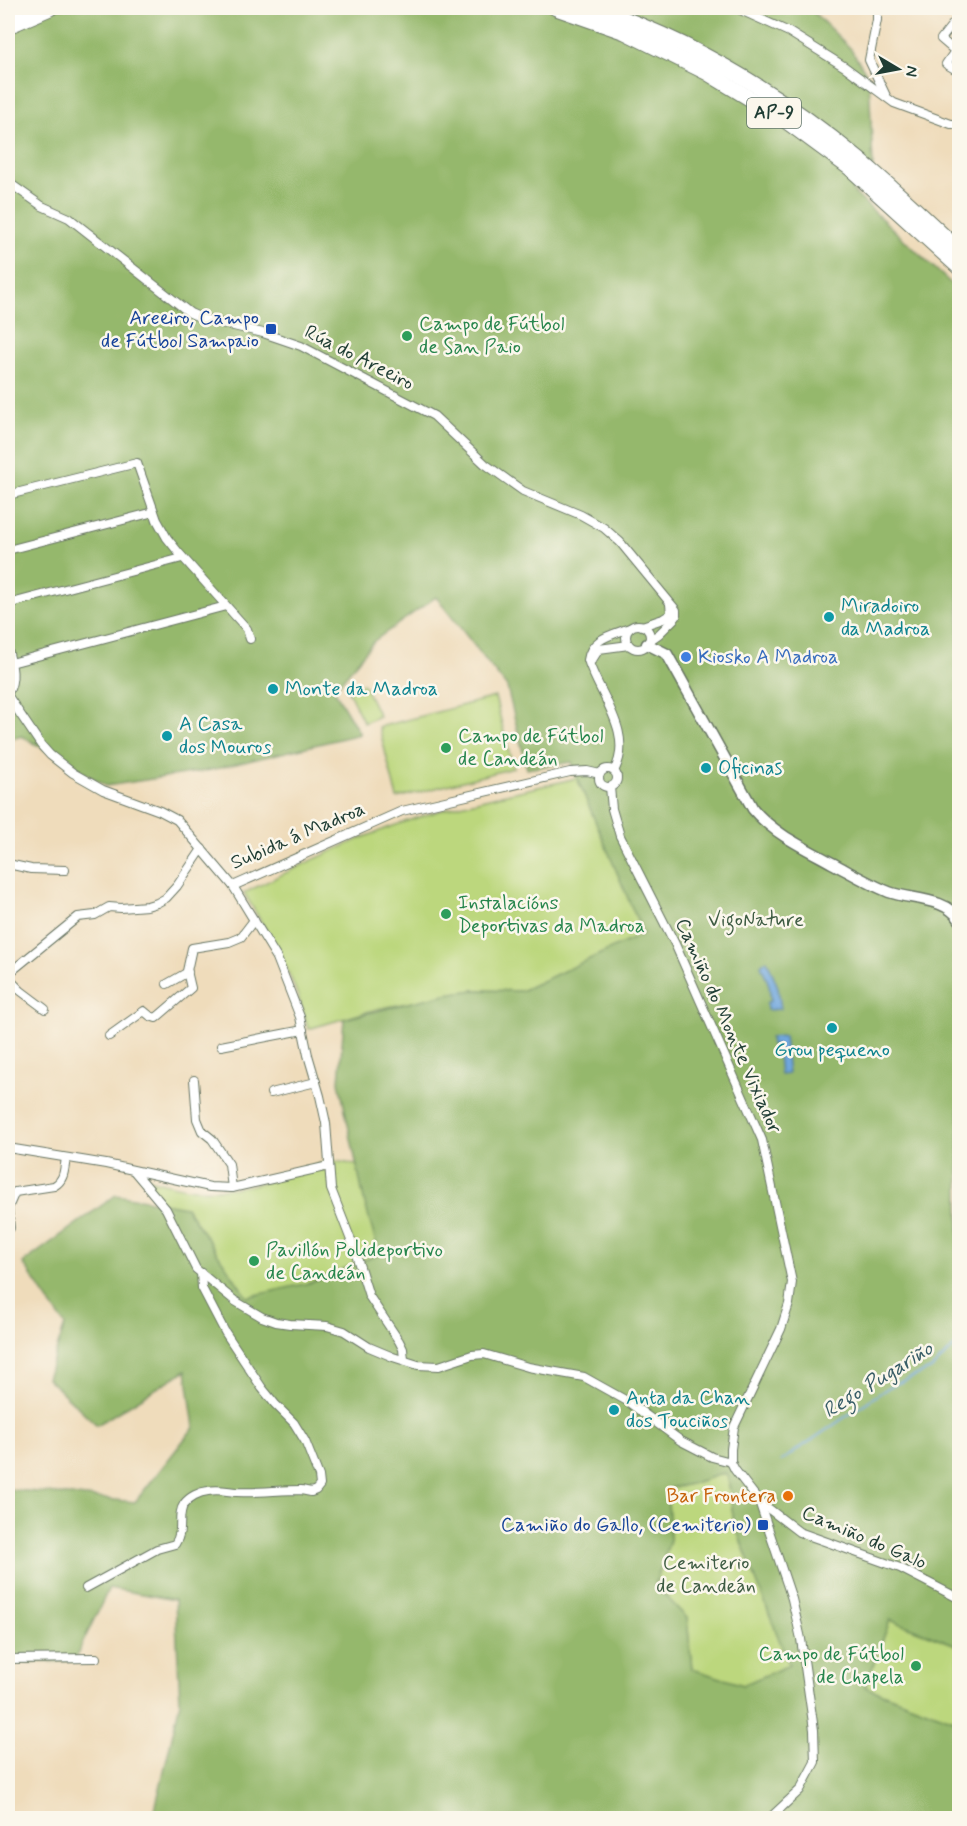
<svg xmlns="http://www.w3.org/2000/svg" width="967" height="1826" font-family="Mynerve,sans-serif">
	<style>
		.green { fill: #bcd77d; stroke: #6e8a58; stroke-width: 1.5 }
		.forest { fill: #95b86c; stroke: #5a7a50; stroke-width: 1.5; fill-rule: evenodd }
		.water { fill: #71a7de; stroke: #487289; stroke-width: 1.5 }
		.lines { fill: none; stroke-linecap: round; stroke-linejoin: round }
		.stream { stroke: #71a7de; stroke-width: 2 }
		.street-casing { stroke: #687563; stroke-width: 10 }
		.secondary-casing { stroke: #687563; stroke-width: 13 }
		.highway-casing { stroke: #687563; stroke-width: 17 }
		.street { stroke: #fff; stroke-width: 8 }
		.secondary { stroke: #fff; stroke-width: 10 }
		.highway { stroke: #fff; stroke-width: 15 }
		.transit-dot { fill: #1a4fb4; stroke: #fbf7ec; stroke-width: 2 }
		.leisure-dot { fill: #2e9e5b; stroke: #fbf7ec; stroke-width: 2 }
		.culture-dot { fill: #0f9aa8; stroke: #fbf7ec; stroke-width: 2 }
		.shop-dot { fill: #3f7fe0; stroke: #fbf7ec; stroke-width: 2 }
		.food-dot { fill: #e8710a; stroke: #fbf7ec; stroke-width: 2 }
		.labels { text-anchor: middle; dominant-baseline: central; stroke-width: 5; stroke-linejoin: round; paint-order: stroke }
		.shield { fill: #fbf7ec; stroke: #61756b; stroke-width: 1.5 }
		.shield-label { font-size: 18px; font-weight: bold; fill: #1f3d34 }
		.transit-label { font-size: 20px; fill: #164399; stroke: #fbf7ec; text-anchor: end }
		.leisure-label { font-size: 20px; fill: #27864d; stroke: #fbf7ec; text-anchor: start }
		.street-label { font-size: 20px; fill: #1f3d34; stroke: #fbf7ec }
		.culture-label { font-size: 20px; fill: #0d838f; stroke: #fbf7ec; text-anchor: start }
		.shop-label { font-size: 20px; fill: #366cbe; stroke: #fbf7ec; text-anchor: start }
		.park-label { font-size: 20px; fill: #3e5c43; stroke: #fbf7ec }
		.food-label { font-size: 20px; fill: #c56008; stroke: #fbf7ec; text-anchor: end }
		.water-label { font-size: 21px; font-style: italic; fill: #385d67; stroke: #fbf7ec }
	</style>
	<rect width="100%" height="100%" fill="#fbf7ec"/>
	<filter id="ink" filterUnits="userSpaceOnUse"><feTurbulence type="fractalNoise" baseFrequency=".0167" numOctaves="2"/><feDisplacementMap in="SourceGraphic" scale="12" xChannelSelector="R" yChannelSelector="G"/><feConvolveMatrix kernelMatrix="1 2 1 2 8 2 1 2 1" color-interpolation-filters="sRGB"/></filter>
	<filter id="wash" filterUnits="userSpaceOnUse"><feTurbulence type="fractalNoise" baseFrequency=".008" numOctaves="4" result="noise"/><feDisplacementMap in="SourceGraphic" scale="24" xChannelSelector="R" yChannelSelector="G"/><feGaussianBlur stdDeviation="1.35" result="paint"/><feColorMatrix in="noise" values="0 0 0 0 0 0 0 0 0 0 0 0 0 0 0 0 0 1.4 0 .05"/><feComposite in="paint" operator="in"/></filter>
	<g filter="url(#wash)">
		<rect width="100%" height="100%" fill="#efdcbb"/>
		<g class="green">
			<path d="M363 683 379 716 364 723 348 691Z"/>
			<path d="M495 697 513 768 397 798 379 727Z"/>
			<path d="M577 778 644 934 521 991 474 990 377 1009 308 1029C296 978 271 938 244 893 304 864 365 833 429 814 477 799 528 790 577 778Z"/>
			<path d="M329 1160 357 1165 379 1254 314 1281 272 1317 200 1267 146 1179C162 1182 179 1188 195 1189 243 1192 286 1178 329 1160Z"/>
			<path d="M725 1472 728 1477 734 1523 790 1665 743 1685 692 1669 687 1618 655 1585 670 1540 668 1500 670 1488 691 1484Z"/>
			<path d="M890 1620 959 1646V1722L865 1687Z"/>
		</g>
		<path class="forest" d="M8 8H809L851 49 869 78 873 166 852 191 959 291V1646L890 1620 865 1687 959 1722V1818H153L180 1702 175 1600 109 1588 74 1661 17 1663 8 1658V1489L135 1502 194 1427 186 1370 97 1425 47 1378 65 1325 23 1263 116 1195 186 1207 247 1297 313 1282 379 1254 364 1200 339 1082 344 1019 445 994 474 990 521 991 643 934 577 778 572 762 527 769 507 687 436 597 374 641 334 690 360 734 211 770 106 786 22 736 8 740ZM725 1473 728 1477 734 1523 789 1665 743 1685 692 1669 687 1618 655 1585 670 1540 668 1500 670 1488 691 1484Z"/>
		<g class="water">
			<path d="M767 960 778 987 781 1009 767 1010V1002L771 1001 769 985 761 965Z"/>
			<path d="M784 1036 788 1074 780 1075 777 1044 771 1045 770 1037Z"/>
		</g>
		<g class="lines">
			<path class="stream" d="M781 1461 889 1387 931 1369 960 1342"/>
		</g>
	</g>
	<g filter="url(#ink)">
		<g class="lines">
			<defs>
				<g id="street">
					<path d="M736 8 789 32 845 67 894 103 951 124H960"/>
					<path d="M877 8V20L869 60 886 96"/>
					<path d="M960 15 941 39 955 51 946 64 960 72"/>
					<path d="M960 81V83"/>
					<path d="M8 182 42 206 69 218 190 313 204 319 263 333 301 346 434 416 485 464 523 491 581 515 604 528 620 542 676 610V617L659 634 649 641"/>
					<path d="M8 495 137 463 157 520 167 538 179 553 247 629 250 639"/>
					<path d="M8 550 154 512"/>
					<path d="M8 604 182 558"/>
					<circle cx="638" cy="637" r="12"/>
					<path d="M642 626 663 619 671 614 670 604"/>
					<path d="M8 650C12 665 16 679 8 693"/>
					<path d="M592 660 599 649 629 645"/>
					<path d="M11 663 226 606"/>
					<path d="M8 696 41 745 50 755 73 773 103 790 160 811 177 820 233 886 277 958 300 1017 308 1055 320 1096 326 1123 331 1189 354 1248 369 1296 399 1341 403 1349 404 1360"/>
					<circle cx="608" cy="778" r="9"/>
					<path d="M614 771C635 734 599 695 588 660 591 638 612 635 630 628"/>
					<path d="M610 787 612 809 620 836 675 944 762 1140 792 1282 789 1304 781 1329 734 1427 731 1449V1462L735 1470 759 1501 792 1599 801 1639 814 1730 815 1762 800 1790 770 1818"/>
					<path d="M8 864 31 869 65 870"/>
					<path d="M233 886 402 811 570 772 587 771 600 774"/>
					<path d="M8 974 78 917 95 915 109 907 121 908 147 906 157 903 166 898 177 886 202 849"/>
					<path d="M8 978 21 991 45 1009"/>
					<path d="M167 984 188 972"/>
					<path d="M109 1036 144 1011 150 1016 156 1018 191 988 187 971 192 948 229 942 241 937 254 920"/>
					<path d="M221 1046 303 1030"/>
					<path d="M194 1080 197 1119 202 1131 212 1139 229 1164 232 1188"/>
					<path d="M271 1093 316 1082"/>
					<path d="M8 1148 106 1164 210 1187 232 1188 329 1166"/>
					<path d="M134 1171 166 1209 196 1269 235 1301 262 1317 276 1322 290 1324 327 1326 344 1331 369 1347 393 1357 418 1365 439 1366 472 1355 484 1354 528 1367 584 1377 627 1401 681 1441 712 1457 731 1462"/>
					<path d="M10 1228 8 1208 15 1192 54 1186C65 1180 64 1169 66 1158"/>
					<path d="M760 1502 799 1532 900 1568 960 1599"/>
					<path d="M86 1588 157 1549 175 1544C185 1529 176 1516 184 1504 189 1497 199 1492 208 1491 218 1489 226 1491 236 1492 257 1493 280 1490 301 1490L311 1492 316 1490 320 1485 319 1476 305 1441 294 1423 275 1404 262 1388 225 1332 202 1288 201 1273"/>
					<path d="M8 1659 96 1658"/>
				</g>
				<path id="secondary" d="M647 644 667 654 753 809C774 834 803 847 832 863 851 873 869 884 889 892 911 900 946 897 960 920"/>
				<g id="highway">
					<path d="M556 8 625 32 708 73 782 118 850 168 960 268"/>
					<path d="M595 8C690 41 780 94 858 159 893 188 926 220 960 251"/>
					<path d="M8 11 17 8"/>
					<path d="M8 26 50 8"/>
				</g>
			</defs>
			<use href="#street" class="street-casing"/>
			<use href="#secondary" class="secondary-casing"/>
			<use href="#highway" class="highway-casing"/>
			<use href="#street" class="street"/>
			<use href="#secondary" class="secondary"/>
			<use href="#highway" class="highway"/>
		</g>
	</g>
	<g class="transit-dot">
		<rect x="265" y="323" width="12" height="12" rx="3"/>
		<rect x="757" y="1519" width="12" height="12" rx="3"/>
	</g>
	<g class="leisure-dot">
		<circle cx="407" cy="336" r="6"/>
		<circle cx="446" cy="748" r="6"/>
		<circle cx="446" cy="914" r="6"/>
		<circle cx="254" cy="1261" r="6"/>
		<circle cx="916" cy="1666" r="6"/>
	</g>
	<g class="culture-dot">
		<circle cx="829" cy="617" r="6"/>
		<circle cx="273" cy="689" r="6"/>
		<circle cx="167" cy="736" r="6"/>
		<circle cx="706" cy="768" r="6"/>
		<circle cx="832" cy="1028" r="6"/>
		<circle cx="614" cy="1410" r="6"/>
	</g>
	<circle class="shop-dot" cx="686" cy="657" r="6"/>
	<circle class="food-dot" cx="788" cy="1496" r="6"/>
	<g class="labels">
		<rect class="shield" x="747" y="98" width="54" height="30" rx="4.5"/>
		<g class="shield-label">
			<text x="774" y="113">AP-9</text>
		</g>
		<g class="transit-label">
			<text x="259" y="318">Areeiro, Campo<tspan x="259" dy="23">de Fútbol Sampaio</tspan></text>
			<text x="751" y="1525">Camiño do Gallo, (Cemiterio)</text>
		</g>
		<g class="leisure-label">
			<text x="419" y="324">Campo de Fútbol<tspan x="419" dy="23">de San Paio</tspan></text>
			<text x="458" y="736">Campo de Fútbol<tspan x="458" dy="23">de Candeán</tspan></text>
			<text x="458" y="903">Instalacións<tspan x="458" dy="23">Deportivas da Madroa</tspan></text>
			<text x="266" y="1250">Pavillón Polideportivo<tspan x="266" dy="23">de Candeán</tspan></text>
			<text x="904" y="1654" text-anchor="end">Campo de Fútbol<tspan x="904" dy="23">de Chapela</tspan></text>
		</g>
		<g class="street-label">
			<text transform="translate(359 358) rotate(27)">Rúa do Areeiro</text>
			<text transform="translate(298 836) rotate(-23)">Subida á Madroa</text>
			<text transform="translate(728 1026) rotate(66)">Camiño do Monte Vixiador</text>
			<text transform="translate(864 1538) rotate(23)">Camiño do Galo</text>
		</g>
		<g class="culture-label">
			<text x="841" y="606">Miradoiro<tspan x="841" dy="23">da Madroa</tspan></text>
			<text x="285" y="689">Monte da Madroa</text>
			<text x="179" y="724">A Casa<tspan x="179" dy="23">dos Mouros</tspan></text>
			<text x="718" y="768">Oficinas</text>
			<text x="832" y="1050" text-anchor="middle">Grou pequeno</text>
			<text x="626" y="1398">Anta da Chan<tspan x="626" dy="23">dos Touciños</tspan></text>
		</g>
		<g class="shop-label">
			<text x="698" y="657">Kiosko A Madroa</text>
		</g>
		<g class="park-label">
			<text x="756" y="920">VigoNature</text>
			<text x="706" y="1563">Cemiterio<tspan x="706" dy="23">de Candeán</tspan></text>
		</g>
		<g class="food-label">
			<text x="776" y="1496">Bar Frontera</text>
		</g>
		<g class="water-label">
			<text transform="translate(878 1380) rotate(-32)">Rego Pugariño</text>
		</g>
	</g>
	<rect width="967" height="1826" fill="none" stroke="#fbf7ec" stroke-width="30"/>
	<g transform="translate(898 69) rotate(100)" stroke="#fbf7ec" stroke-width="4.5" paint-order="stroke">
	<path d="M0-4.5L10 22L0 15L-10 22Z" fill="#1f3d34"/>
	<text y="-9" font-size="16" font-weight="bold" text-anchor="middle" fill="#1f3d34">N</text>
	</g>
</svg>
